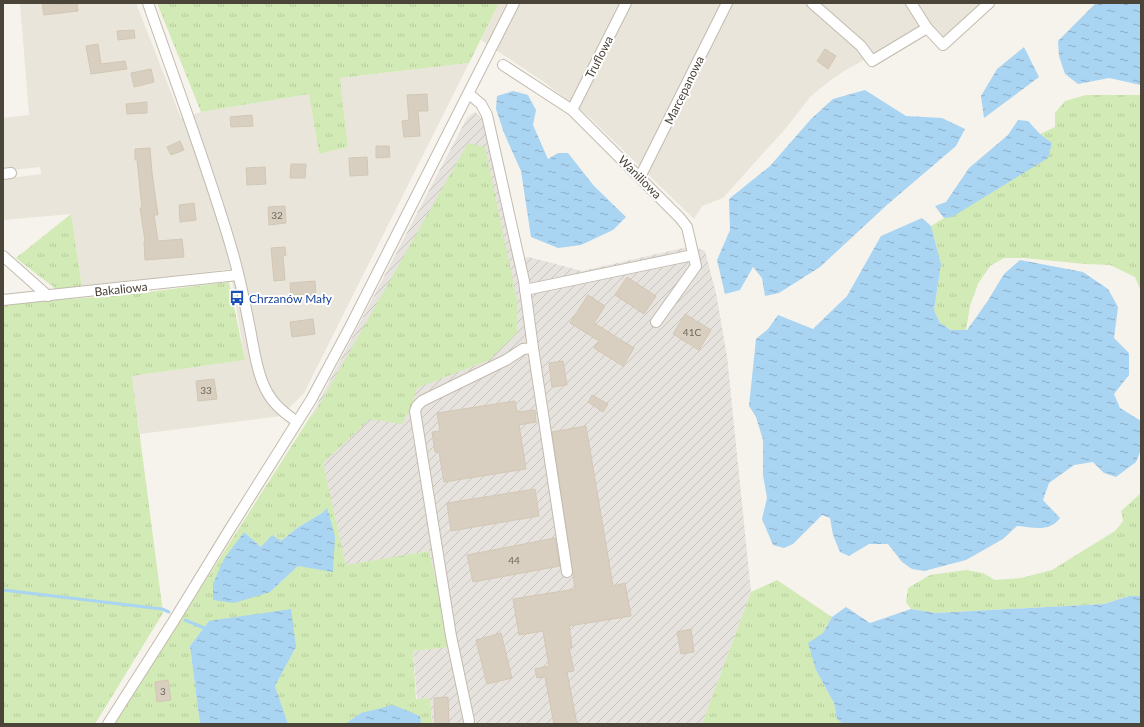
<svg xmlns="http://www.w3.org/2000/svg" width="1144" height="727" font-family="Lato,sans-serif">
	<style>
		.residential { fill: #eae5da }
		.industrial { fill: url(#industrial-furrows) }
		.grass { fill: url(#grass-tufts); fill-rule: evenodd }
		.water { fill: url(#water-ripples) }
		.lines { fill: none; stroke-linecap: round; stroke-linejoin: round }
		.stream { stroke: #a9d4f2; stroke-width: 3 }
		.building { fill: #d8cfc1; stroke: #d3c7b4 }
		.minor-casing { stroke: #c2bbae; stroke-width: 12 }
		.minor { stroke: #fff; stroke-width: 10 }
		.labels { text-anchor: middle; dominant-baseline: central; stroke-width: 4; stroke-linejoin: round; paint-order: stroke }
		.number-label { font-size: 10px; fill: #6e675b }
		.street-label { font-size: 12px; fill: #4b4439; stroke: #fff }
		.transit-label { font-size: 12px; fill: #164399; stroke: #fff; text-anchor: start }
	</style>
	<defs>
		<pattern id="industrial-furrows" width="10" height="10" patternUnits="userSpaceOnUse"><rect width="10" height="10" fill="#e6e2dd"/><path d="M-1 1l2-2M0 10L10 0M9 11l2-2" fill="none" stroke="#c7c3be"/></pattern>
		<pattern id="grass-tufts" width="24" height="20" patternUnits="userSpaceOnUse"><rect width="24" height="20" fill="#d2eab5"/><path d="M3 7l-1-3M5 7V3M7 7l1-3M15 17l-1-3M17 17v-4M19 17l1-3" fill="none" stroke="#b6ca9c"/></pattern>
		<pattern id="water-ripples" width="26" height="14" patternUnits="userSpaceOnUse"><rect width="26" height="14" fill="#a9d4f2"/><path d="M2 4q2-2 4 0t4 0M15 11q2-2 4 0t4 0" fill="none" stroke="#8caec5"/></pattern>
	</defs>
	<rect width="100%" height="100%" fill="#f6f3ec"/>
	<g class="residential">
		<path d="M20 3H136L181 118 201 112 309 94 319 154 348 147 340 78 469 63 304 393 281 416 140 434 132 376 245 360 230 269 82 287 71 214 3 220V179L41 174 40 167 3 171V118L29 115Z"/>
		<path d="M499 3H997L941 52 927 35 872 68 866 59 844 71 831 80 811 96 785 129 723 198 702 206 694 219 588 116 544 82 481 40Z"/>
	</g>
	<path class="industrial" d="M475 112 490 125 517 260 529 257 582 271 692 246 705 251 716 293 727 356 751 592 702 724H432L430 698 417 699 413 651 451 647 429 551 346 566 312 414 467 118Z"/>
	<g class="grass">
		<path d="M157 3H499L469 63 340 78 348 147 319 154 309 94 201 112Z"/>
		<path d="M1086 95H1141V291L1135 277 1110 265 1085 264 1024 258H1004L990 266 978 284 970 306 966 330H952L940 323 934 310 941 264 931 226 944 218 952 216 1052 143 1040 134 1055 127V113L1065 101Z"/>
		<path d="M468 143 485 147 517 300V333L489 360 417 388 411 408 402 424 370 419 323 463 346 565 429 551 451 647 413 651 416 699 430 698 432 724H421L419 716 361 713 345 724H288L275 686 296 647 209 621 190 646 200 724H114L312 414 313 416ZM327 508 298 566 270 592 244 532 261 547 281 541 297 528 322 513Z"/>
		<path d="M71 214 82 287 56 289 16 258Z"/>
		<path d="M229 282 245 360 132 376 163 613 95 724H3V304L124 295Z"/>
		<path d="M1141 493V596H1129L1104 604 936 613 911 609 906 602 908 588 930 575 966 570 983 573 995 580 1021 578 1052 570 1115 531 1123 521 1121 511Z"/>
		<path d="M777 580 832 617 823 633 816 670 834 703 837 719 843 724H702L751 592Z"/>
	</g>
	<g class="water">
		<path d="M1096 3H1141V85L1109 78 1078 84 1065 74 1059 56 1058 41Z"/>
		<path d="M1024 47 1039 77 984 118 981 96 997 69Z"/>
		<path d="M865 90 906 116 942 118 965 129 956 146 888 204 820 267 779 293 765 296 762 278 753 267 740 290 725 294 717 260 730 230 729 199 770 166 811 119 833 99Z"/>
		<path d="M513 91 528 95 536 110 533 125 548 159 558 153H568L594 186 626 217 613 230 581 245 558 248 531 237 521 171 504 133 496 109 497 96Z"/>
		<path d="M1018 120 1028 121 1040 134 1052 143 1048 158 952 217 944 218 935 206 946 202 969 168 1008 135Z"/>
		<path d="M922 218 931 226 941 264 934 310 940 323 951 330H967L987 302 1004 274 1020 260 1083 272 1108 289 1118 307 1114 338 1129 353V375L1114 394 1120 408 1141 421V450L1136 462 1116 477 1104 473 1093 462 1074 465 1049 483 1043 500 1060 518C1049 533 1033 527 1017 526L1003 539 966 560 924 571 912 569 902 562 888 544H869L849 556 840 552 833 535 830 518 822 515 793 544 784 548 773 545 762 519 767 498 763 475V440L756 417 749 406 756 339 768 329 778 315 813 329 847 296 881 236Z"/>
		<path d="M327 508 335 536 333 572 298 566 270 592 234 603 213 600V584L224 559 244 532 261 547 272 535 281 541 297 528 322 513Z"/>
		<path d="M1129 596H1141V724H843L837 719 834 703 816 670 808 643 823 633 832 617 846 607 870 623 911 609 936 613 1104 604Z"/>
		<path d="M291 609 296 647 275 686 288 724H200L190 646 209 621Z"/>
		<path d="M393 705 420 716 421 724H345L361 713Z"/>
	</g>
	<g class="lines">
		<g class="stream">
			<path d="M3 590 162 609 169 612"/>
			<path d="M185 620 204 628"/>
		</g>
	</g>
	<g class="building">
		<path d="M42 3H54V5L77 3 78 11 44 15Z"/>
		<path d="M134 30 135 38 118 40 117 31Z"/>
		<path d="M98 44 101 64 125 61 127 69 91 74 86 46Z"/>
		<path d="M825 49 836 56 828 69 817 61Z"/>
		<path d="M151 69 154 82 134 87 131 73Z"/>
		<path d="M427 94 428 111H418L420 136 404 137 402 121 409 120 407 95Z"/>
		<path d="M147 102V113L127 114 126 104Z"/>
		<path d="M252 115 253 126 231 127 230 117Z"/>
		<path d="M180 141 184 150 171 155 167 147Z"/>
		<path d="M376 146H389L390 157 376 158Z"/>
		<path d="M150 148 152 173 158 215H154L158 241 182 239 184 257 145 260 144 242 145 241 140 208H142L137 160H135V149Z"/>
		<path d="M367 157 368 175 350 176 349 158Z"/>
		<path d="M291 164H306L305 178H290Z"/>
		<path d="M265 167 266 184 247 185 246 168Z"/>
		<path d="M194 203 196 220 180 222 179 205Z"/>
		<path d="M285 206 286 223 269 225 268 207Z"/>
		<path d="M285 247 286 255 283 256 285 280 274 281 271 248Z"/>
		<path d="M627 277 656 296 644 314 615 295Z"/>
		<path d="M315 281 316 296 302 297V294L291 295 290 283Z"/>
		<path d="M588 295 605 306 594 323 634 348 623 366 594 348 599 341 570 323Z"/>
		<path d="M685 314 711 330 699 350 673 334Z"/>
		<path d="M313 319 315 334 292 337 290 322Z"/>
		<path d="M563 361 567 385 552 387 549 363Z"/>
		<path d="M214 379 217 399 198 401 196 381Z"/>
		<path d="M592 395 608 404 603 412 588 402Z"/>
		<path d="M515 401 517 412 535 410 536 422 519 425 526 469 444 482 439 452H435L432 432 440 431 437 413Z"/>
		<path d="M586 426 613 586 625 583 631 616 569 626 572 647 569 648 574 671 567 672 577 724H554L545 677 537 678 535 669 549 666 543 631 519 635 513 599 575 589 552 432Z"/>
		<path d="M535 489 539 516 451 531 447 503Z"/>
		<path d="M555 538 560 566 473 582 467 555Z"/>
		<path d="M691 629 694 652 681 654 677 632Z"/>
		<path d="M501 633 512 678 487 684 476 640Z"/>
		<path d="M168 680 171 700 157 702 155 682Z"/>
		<path d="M448 697 449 724H435L434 698Z"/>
	</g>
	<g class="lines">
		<defs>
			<g id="minor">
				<path d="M148 3C176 84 207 165 231 247 239 273 244 299 249 324 253 343 255 363 262 381 269 400 280 410 296 421"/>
				<path d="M812 3 861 46 872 61 927 28 943 45 989 3"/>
				<path d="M911 3 927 28"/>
				<path d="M503 65 572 110 680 218 687 227 696 266 656 322"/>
				<path d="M469 94 481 104 487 115 524 281 533 348 567 572"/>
				<path d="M572 110 626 3"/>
				<path d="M3 174 11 173"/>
				<path d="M640 177 727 3"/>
				<path d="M3 256 48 296"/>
				<path d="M525 290 693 255"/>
				<path d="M3 300 238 275"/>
				<path d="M469 721 451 636 415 411 417 406 422 401 506 360 523 349 533 348"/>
				<path d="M108 724 173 622 228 532 311 400 350 327 514 3"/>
			</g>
		</defs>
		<use href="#minor" class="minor-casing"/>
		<use href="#minor" class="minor"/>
	</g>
	<defs>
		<symbol id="bus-bare" viewBox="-9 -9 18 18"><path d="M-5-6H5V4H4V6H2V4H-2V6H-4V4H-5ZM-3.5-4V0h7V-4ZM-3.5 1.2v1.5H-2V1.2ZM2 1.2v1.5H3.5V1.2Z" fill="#1a4fb4" stroke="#fff" stroke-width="2.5" paint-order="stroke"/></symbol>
	</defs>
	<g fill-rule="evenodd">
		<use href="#bus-bare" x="226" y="287" width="22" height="22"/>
	</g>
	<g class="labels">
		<g class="number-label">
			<text x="277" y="215">32</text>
			<text x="692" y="332">41C</text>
			<text x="206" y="390">33</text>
			<text x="514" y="560">44</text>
			<text x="163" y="691">3</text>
		</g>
		<g class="street-label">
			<text transform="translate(599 57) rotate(-63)">Truflowa</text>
			<text transform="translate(684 90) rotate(-64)">Marcepanowa</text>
			<text transform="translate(640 177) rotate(45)">Waniliowa</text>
			<text transform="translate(121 289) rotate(-6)">Bakaliowa</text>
		</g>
		<g class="transit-label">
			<text x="249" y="298">Chrzanów Mały</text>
		</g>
	</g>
	<rect width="1144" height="727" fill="none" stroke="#4b4439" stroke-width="8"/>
</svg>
